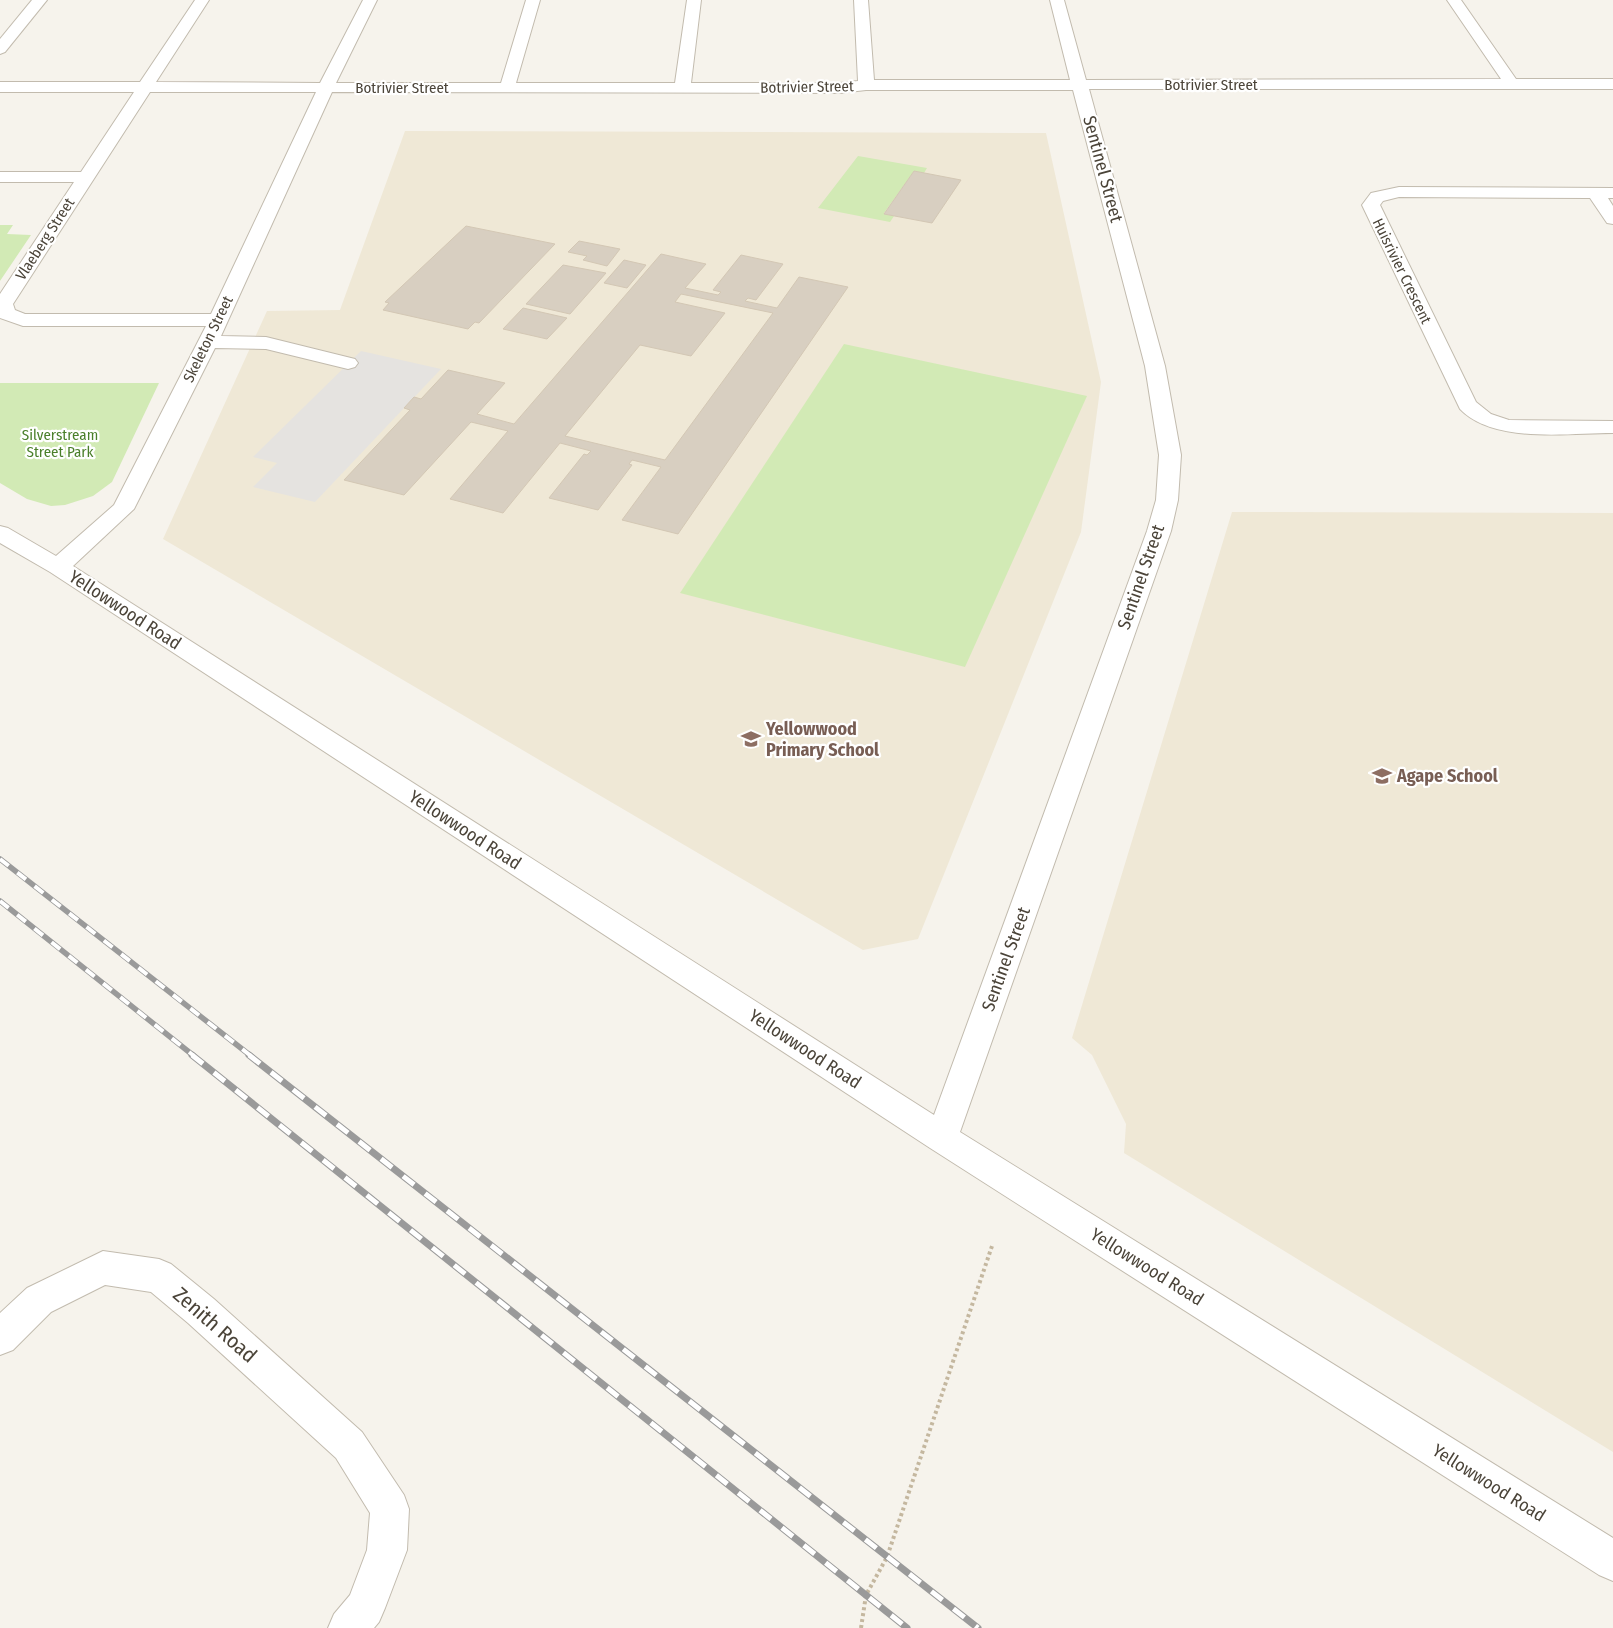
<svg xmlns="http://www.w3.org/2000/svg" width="1613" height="1628" font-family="'Fira Sans Condensed',sans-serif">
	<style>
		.education { fill: #efe8d6 }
		.green { fill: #d2eab5 }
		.parking { fill: #e5e3e0 }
		.building { fill: #d8cfc1; stroke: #d3c7b4; fill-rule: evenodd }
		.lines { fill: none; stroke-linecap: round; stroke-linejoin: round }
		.minor-casing { stroke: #c2bbae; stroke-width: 2 }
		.path { stroke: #c4b79f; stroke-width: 4; stroke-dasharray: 3 3; stroke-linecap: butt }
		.minor { fill: #fff; fill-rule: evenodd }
		.rail-far1-casing { stroke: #9a9a9a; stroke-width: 5.5 }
		.rail-casing { stroke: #9a9a9a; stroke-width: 7 }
		.rail-far1 { stroke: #fff; stroke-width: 4; stroke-dasharray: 11; stroke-linecap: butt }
		.rail { stroke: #fff; stroke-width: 5; stroke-dasharray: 14; stroke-linecap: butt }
		.labels { text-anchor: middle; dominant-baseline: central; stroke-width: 4.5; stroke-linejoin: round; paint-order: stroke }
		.far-street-label { font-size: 15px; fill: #4b4439; stroke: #fff }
		.far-park-label { font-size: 15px; fill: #4a7f2a; stroke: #fff }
		.street-label { font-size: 18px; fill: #4b4439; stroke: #fff }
		.education-label { font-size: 18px; font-weight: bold; fill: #785e54; stroke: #fff; text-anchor: start }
		.near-street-label { font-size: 21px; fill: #4b4439; stroke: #fff }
	</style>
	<rect width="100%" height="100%" fill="#f6f3ec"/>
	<g class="education">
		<path d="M405 131 1046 133 1101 382 1081 532 918 939 863 950 163 539 267 311 340 310Z"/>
		<path d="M1232 512 1613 513V1452L1124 1153 1126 1124 1092 1055 1072 1038Z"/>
	</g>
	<g class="green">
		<path d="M858 156 927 168 924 173 914 171 884 213 894 216 890 222 818 208Z"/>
		<path d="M0 225H13L7 234 31 235 0 281Z"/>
		<path d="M844 344 1087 396 965 667 680 593Z"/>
		<path d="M0 383H159L112 482 93 496 65 505 51 506 27 499 0 483Z"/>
	</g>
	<path class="parking" d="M361 351 441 369 315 502 253 487 277 463 253 457Z"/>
	<g class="building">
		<path d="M914 171 961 180 932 223 884 214Z"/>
		<path d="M466 226 555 244 479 323 475 322 468 329 383 310 389 303 385 302Z"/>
		<path d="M579 241 620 249 607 266 583 260 587 256 568 252Z"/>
		<path d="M661 254 706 264 685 288 718 295 721 292 713 290 741 255 783 264 756 300 748 298 745 301 777 308 799 277 848 287 678 534 622 520 661 467 632 460 629 464 632 465 598 510 549 498 584 454 587 455 591 451 560 443 503 513 450 499 508 431 471 422 404 495 344 480 410 410 404 408 414 397 421 399 448 370 505 383 477 414 514 424ZM681 294 773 313 665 460 565 436 640 345 691 356 725 313 675 302Z"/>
		<path d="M624 260 646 265 627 288 604 283Z"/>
		<path d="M563 265 606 273 570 314 526 304Z"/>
		<path d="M523 308 567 318 547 339 503 329Z"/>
	</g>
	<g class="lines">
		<defs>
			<g id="minor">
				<path d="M32 0H47L5 52 0 54V39Z"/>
				<path d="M195 0H209L156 82 320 83 363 0H377L336 83H501L526 0H540L516 83H675L687 0H701L691 83H840L858 81 854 0H868L874 80H1070L1050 0H1064L1086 80 1501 79 1447 0H1461L1516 79H1613V89H1089L1165 366 1181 455 1178 500 1171 531 960 1132 1613 1538V1581L1599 1575 930 1148 50 572 0 543V526L8 528 56 556 114 505 206 326H23L0 318V294L74 182H0V172H81L134 92H0V82H140ZM866 90H1073L1145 366 1159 455 1156 500 1147 531 934 1115 73 566 134 509 215 348 266 349 348 369 355 367 358 363 355 359 266 337 221 336 332 92 840 93ZM150 92H316L211 314H25L15 310 13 304Z"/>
				<path d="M1399 187 1613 188V198H1608L1613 206V224L1607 223 1590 198 1399 197 1383 201 1380 205 1476 402 1491 414 1509 420 1613 421V433C1567 433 1494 444 1460 409L1362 205 1371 193Z"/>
				<path d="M103 1251 159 1259 171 1264 214 1299 362 1432 404 1495 409 1509 407 1550 385 1608 379 1622 374 1628H328L334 1614 350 1595 367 1550 370 1513 336 1458 188 1323 151 1292 105 1285 51 1312 13 1350 0 1355V1313L27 1288Z"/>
			</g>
		</defs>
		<use href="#minor" class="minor-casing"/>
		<path class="path" d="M861 1628 866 1595 887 1557 992 1246"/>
		<use href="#minor" class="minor"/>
		<defs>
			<g id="rail-far1">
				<path d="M0 859 251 1056"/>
				<path d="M0 901 194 1056"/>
			</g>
			<g id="rail">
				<path d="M192 1055 907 1628"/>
				<path d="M249 1055 978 1628"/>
			</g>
		</defs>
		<use href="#rail-far1" class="rail-far1-casing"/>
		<use href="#rail" class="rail-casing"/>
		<use href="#rail-far1" class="rail-far1"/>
		<use href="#rail" class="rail"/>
	</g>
	<defs>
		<symbol id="school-bare" viewBox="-9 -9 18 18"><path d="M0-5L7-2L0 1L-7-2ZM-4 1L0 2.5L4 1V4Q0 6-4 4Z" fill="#8d6e63" stroke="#fff" stroke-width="2.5" paint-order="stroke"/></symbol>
	</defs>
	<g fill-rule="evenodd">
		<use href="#school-bare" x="737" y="725" width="28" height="28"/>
		<use href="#school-bare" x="1368" y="762" width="28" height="28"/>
	</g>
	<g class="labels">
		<g class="far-street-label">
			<text x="1211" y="85">Botrivier Street</text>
			<text transform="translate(807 87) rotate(-1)">Botrivier Street</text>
			<text x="402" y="88">Botrivier Street</text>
			<text transform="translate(45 239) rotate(-57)">Vlaeberg Street</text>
			<text transform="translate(1402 271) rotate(64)">Huisrivier Crescent</text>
			<text transform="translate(208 339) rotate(-64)">Skeleton Street</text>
		</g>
		<g class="far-park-label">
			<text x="60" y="435">Silverstream<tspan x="60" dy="17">Street Park</tspan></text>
		</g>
		<g class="street-label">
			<text transform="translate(1103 169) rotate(75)">Sentinel Street</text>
			<text transform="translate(1141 577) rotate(-71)">Sentinel Street</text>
			<text transform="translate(125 610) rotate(33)">Yellowwood Road</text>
			<text transform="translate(465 830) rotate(33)">Yellowwood Road</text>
			<text transform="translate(1006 959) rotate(-70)">Sentinel Street</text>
			<text transform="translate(805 1049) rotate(33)">Yellowwood Road</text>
			<text transform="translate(1147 1267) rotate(32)">Yellowwood Road</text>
			<text transform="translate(1489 1483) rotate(32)">Yellowwood Road</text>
		</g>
		<g class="education-label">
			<text x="766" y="729">Yellowwood<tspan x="766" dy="21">Primary School</tspan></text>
			<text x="1397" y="776">Agape School</text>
		</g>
		<g class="near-street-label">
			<text transform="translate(215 1325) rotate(41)">Zenith Road</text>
		</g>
	</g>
</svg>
